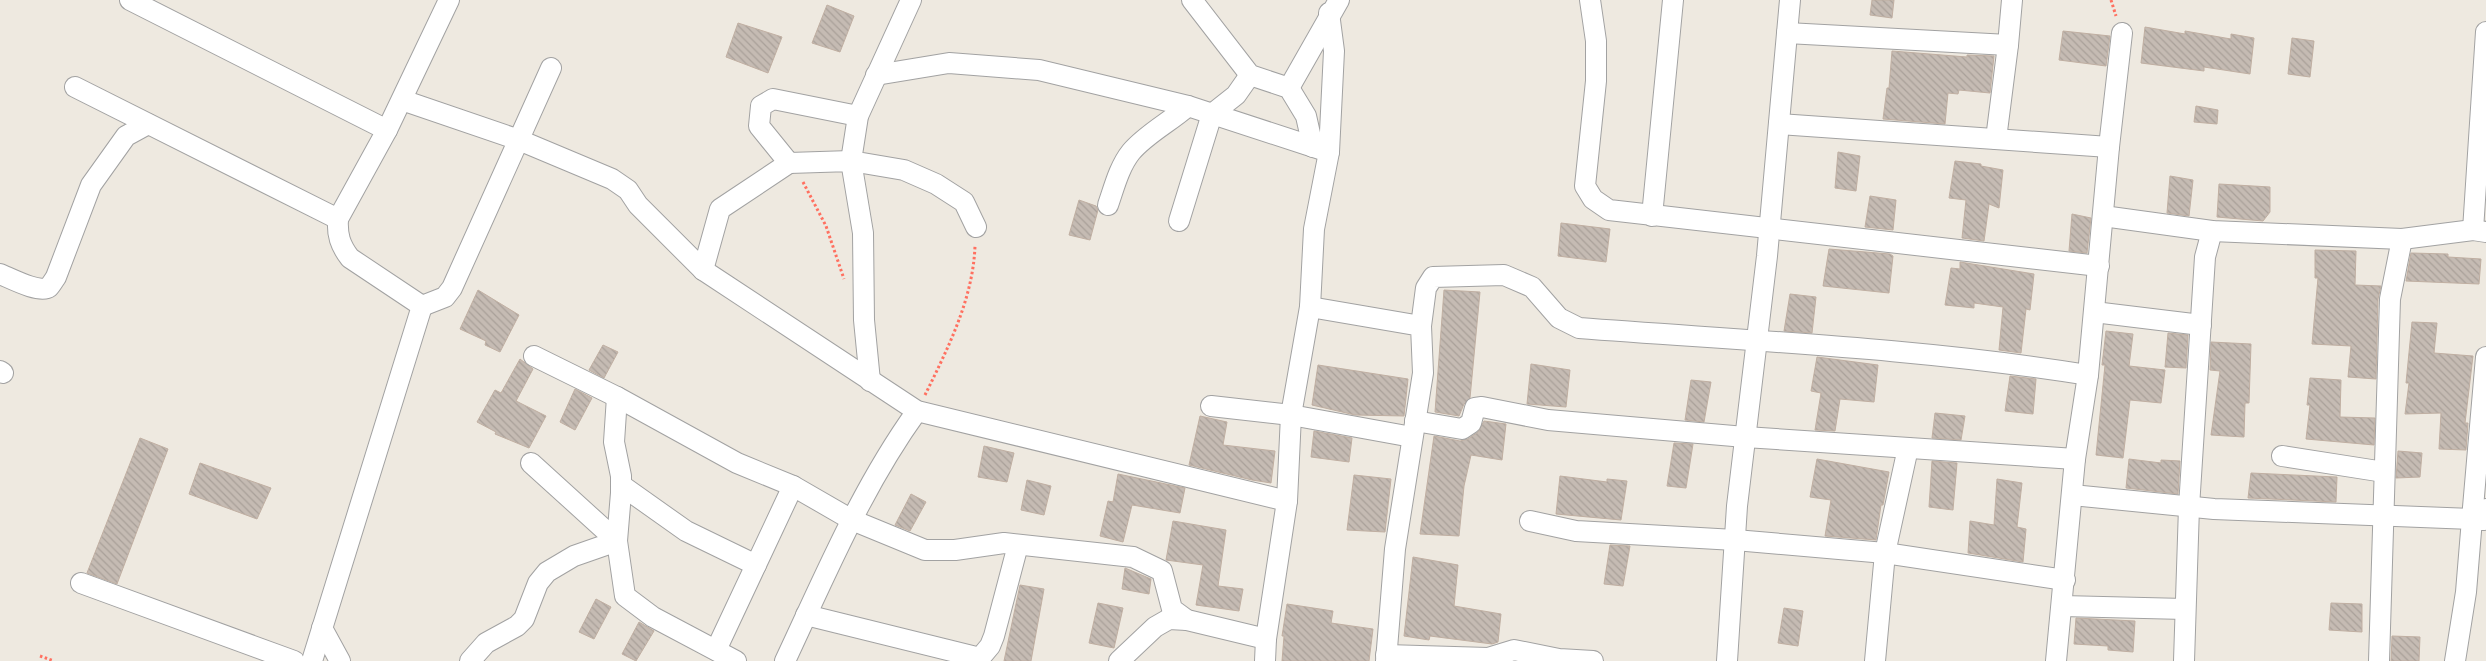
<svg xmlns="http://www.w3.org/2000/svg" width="2486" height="661" font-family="Manrope,sans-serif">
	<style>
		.building { fill: url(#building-back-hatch); stroke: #c0afa2 }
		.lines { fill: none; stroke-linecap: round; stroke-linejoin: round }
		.minor-casing { stroke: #a2a2a2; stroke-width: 22 }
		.path { stroke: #ff7060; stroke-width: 3; stroke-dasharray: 2.5 2.5; stroke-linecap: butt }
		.minor { stroke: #fff; stroke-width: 20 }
	</style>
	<defs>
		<pattern id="building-back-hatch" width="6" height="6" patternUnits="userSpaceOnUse" patternTransform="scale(1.25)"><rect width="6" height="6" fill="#c5bbb3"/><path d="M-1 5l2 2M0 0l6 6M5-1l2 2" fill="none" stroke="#a9a099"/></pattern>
	</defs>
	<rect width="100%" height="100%" fill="#eee9e0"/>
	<g class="building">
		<path d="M1872 0H1894L1892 18 1870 15Z"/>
		<path d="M827 5 854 16 840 52 812 43Z"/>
		<path d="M738 23 782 37 768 73 726 57Z"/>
		<path d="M2145 27 2185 34V31L2231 39V34L2254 38 2250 74 2204 67V71L2141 63Z"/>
		<path d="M2063 31 2110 36 2106 66 2059 60Z"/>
		<path d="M2292 38 2314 41 2310 77 2288 74Z"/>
		<path d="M1892 51 1967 57V55L1994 56 1990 93 1959 90 1958 94 1948 93 1945 124 1883 119 1887 88H1889Z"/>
		<path d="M2196 106 2218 110 2217 124 2194 122Z"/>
		<path d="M1838 152 1860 156 1856 191 1835 188Z"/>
		<path d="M1955 161 1981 164V166L2003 170 1999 208 1989 204 1984 241 1962 238 1966 200 1949 198Z"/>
		<path d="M2170 176 2193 180 2189 216 2167 213Z"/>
		<path d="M2219 184 2270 187V212L2263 221 2217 217Z"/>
		<path d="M1870 196 1896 200 1893 230 1865 227Z"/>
		<path d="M1079 200 1096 206 1098 210 1090 240 1069 235Z"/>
		<path d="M2072 214 2091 218 2087 253 2069 251Z"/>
		<path d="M1561 223 1610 229 1606 262 1558 256Z"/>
		<path d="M1829 249 1890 254 1893 256 1889 293 1823 286Z"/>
		<path d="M2315 250 2356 251 2355 285 2381 286 2378 299 2376 379 2348 377 2351 346 2312 344 2318 278H2315Z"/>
		<path d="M2411 253 2448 254V257L2481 259 2479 284 2406 281Z"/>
		<path d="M1960 262 2034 274 2030 310 2026 309 2021 353 1999 350 2003 307 1974 303V308L1945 305 1951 268 1960 269Z"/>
		<path d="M478 290 519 315 500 352 485 345 486 341 460 329Z"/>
		<path d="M1444 290 1480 292 1470 398 1464 404 1459 416 1435 412Z"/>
		<path d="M1790 294 1816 297 1812 333 1784 331Z"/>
		<path d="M2412 322 2437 323 2434 353 2473 356 2465 423H2468L2466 450 2439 449 2441 413 2405 414 2409 383H2406Z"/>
		<path d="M2106 331 2133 334 2129 366 2165 370 2161 403 2130 400 2123 458 2096 455 2105 365H2102Z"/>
		<path d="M2168 333 2188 335 2186 368 2165 367Z"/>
		<path d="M2211 342 2251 344 2249 403H2245L2244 437 2211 435 2220 371 2210 370Z"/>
		<path d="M603 345 618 352 604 378 589 370Z"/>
		<path d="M1817 357 1878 365 1874 402 1840 399 1835 431 1815 430 1821 393 1811 391Z"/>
		<path d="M520 359 533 369 516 401 546 416 529 448 495 434 496 432 477 422 495 390 501 393Z"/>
		<path d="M1531 364 1570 370 1566 407 1527 404Z"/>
		<path d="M1318 365 1408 379 1404 416 1355 415 1312 405Z"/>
		<path d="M2010 376 2036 379 2033 414 2005 411Z"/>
		<path d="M2310 378 2341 380 2340 417 2375 418 2374 445 2306 439 2310 405H2307Z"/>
		<path d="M1691 380 1711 382 1704 422 1685 420Z"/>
		<path d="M575 389 592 398 575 430 560 422Z"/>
		<path d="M1935 413 1965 416 1961 440 1932 438Z"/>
		<path d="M1200 416 1227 422 1223 445 1275 451 1271 483 1252 480 1189 465Z"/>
		<path d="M1484 421 1506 424 1502 460 1471 455 1464 486 1459 536 1420 534 1434 436 1460 441 1468 439 1478 432Z"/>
		<path d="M1314 431 1352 438 1349 462 1311 457Z"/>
		<path d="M140 438 168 449 117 584 87 573Z"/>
		<path d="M1674 443 1693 444 1686 488 1667 486Z"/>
		<path d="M984 446 1014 453 1007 482 978 477Z"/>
		<path d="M2398 451 2422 453 2420 477 2396 478Z"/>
		<path d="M1817 459 1889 472 1883 505H1881L1876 540 1825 536 1831 500 1810 497Z"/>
		<path d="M2129 459 2161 463V460L2180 461 2178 494 2126 488Z"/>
		<path d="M1932 461 1957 463 1953 510 1929 507Z"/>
		<path d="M200 463 271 488 257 519 189 494Z"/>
		<path d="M2251 473 2337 477 2336 502 2248 498Z"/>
		<path d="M1118 474 1185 488 1180 513 1132 505 1123 542 1100 536 1108 501 1113 502Z"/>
		<path d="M1354 475 1391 479 1385 532 1347 530Z"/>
		<path d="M1560 476 1607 482V479L1627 481 1621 520 1556 514Z"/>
		<path d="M1997 479 2022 483 2017 527 2026 529 2023 562 1968 553 1970 521 1994 525Z"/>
		<path d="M1027 480 1051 486 1044 515 1021 510Z"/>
		<path d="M911 494 926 502 910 531 895 525Z"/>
		<path d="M1173 521 1226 530 1218 586 1243 589 1239 611 1196 605 1203 565 1166 560Z"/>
		<path d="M1610 545 1630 546 1623 586 1604 584Z"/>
		<path d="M1413 557 1458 565 1454 606 1501 614 1498 642 1492 644 1430 636 1429 640 1404 636Z"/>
		<path d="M1125 568 1151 579 1149 594 1122 589Z"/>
		<path d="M1020 585 1044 589 1031 661H1004Z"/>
		<path d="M596 599 611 607 594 639 579 632Z"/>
		<path d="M1098 603 1123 608 1114 648 1089 643Z"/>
		<path d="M2331 603 2362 604V632L2329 630Z"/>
		<path d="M1287 604 1333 611 1331 623 1373 629 1369 661H1282L1284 636H1282Z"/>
		<path d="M1784 608 1803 611 1798 646 1778 643Z"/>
		<path d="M2076 618 2135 621 2133 652 2108 650V646L2074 644Z"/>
		<path d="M639 622 654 631 636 661 622 654Z"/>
		<path d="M2392 636 2420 637 2419 661H2391Z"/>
	</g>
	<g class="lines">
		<defs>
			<g id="minor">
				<path d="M130 0 387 130"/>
				<path d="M911 0 858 116 851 161 904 170 936 184 964 202 976 227"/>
				<path d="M1192 0 1250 75 1289 88 1306 116 1313 147"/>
				<path d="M1590 0 1596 41V81L1585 186 1593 199 1609 210 2099 266"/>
				<path d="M1787 33 2008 45 2012 0"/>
				<path d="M876 75 949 63 1039 70 1188 106 1329 152"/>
				<path d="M75 87 338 219"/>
				<path d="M1289 88 1339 0"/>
				<path d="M402 100 519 140 612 179 628 190 638 205 703 270 917 411 1287 501"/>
				<path d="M858 116 773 99 761 106 759 126 789 163 851 161 863 233 864 320 870 381"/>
				<path d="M1779 124 2109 147"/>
				<path d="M1996 139 2008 45"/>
				<path d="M1108 205C1114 188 1119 167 1131 152 1146 134 1170 122 1188 106"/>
				<path d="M1652 216 1673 0"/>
				<path d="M2103 216 2212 231 2402 239 2473 230 2486 232"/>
				<path d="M1179 221 1212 114 1236 95 1250 75"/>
				<path d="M2473 230 2486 32"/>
				<path d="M703 270 720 209 789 163"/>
				<path d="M0 274C10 278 40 294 49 287 51 285 54 280 56 277L91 185 126 136 148 124"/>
				<path d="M422 306 445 297 452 288 551 68"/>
				<path d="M1310 307 1421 326 1423 373 1395 549 1386 661"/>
				<path d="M2094 312 2201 325"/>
				<path d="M1421 326 1426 288 1433 277 1504 275 1532 287 1559 318 1579 328C1749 341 1920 348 2088 375"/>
				<path d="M534 356 617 397 737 463 793 486 852 520 925 550H955L1004 543 1133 557 1162 571 1172 609 1187 620 1266 639"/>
				<path d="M0 371 3 373"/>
				<path d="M617 397 614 442 621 476V493L617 541 625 596 653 617 736 661"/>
				<path d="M1211 406 1291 415 1412 437"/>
				<path d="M1415 421 1462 429 1471 423 1475 408 1482 407 1548 420 1745 437 2075 459"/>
				<path d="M2282 456 2384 472"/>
				<path d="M621 485 686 531 756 565"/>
				<path d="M2072 495 2214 509 2472 519 2486 509"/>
				<path d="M2472 519 2486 357"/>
				<path d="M1530 521 1576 531 1735 540 1885 553 2065 580"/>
				<path d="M81 583 294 661"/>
				<path d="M2062 606 2185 609"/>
				<path d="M806 615 980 658 990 646 994 636 1018 545"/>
				<path d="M322 628 340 661"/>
				<path d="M716 650 793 486"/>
				<path d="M1386 655 1488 658 1514 650 1559 659 1593 661"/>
				<path d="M312 661 422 306 350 258C340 245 337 235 338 219L387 130 449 0"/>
				<path d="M470 661 486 643 517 626 524 619 538 583 547 572 574 556 617 541 531 463"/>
				<path d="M785 661C825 576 862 487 917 411"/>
				<path d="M1119 661 1155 627 1169 619 1187 620"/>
				<path d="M1265 661 1266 639 1287 501 1291 415 1310 307 1314 229 1329 152 1334 51 1329 13"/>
				<path d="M1727 661 1737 506 1767 256 1790 0"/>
				<path d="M1875 661 1885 553 1908 448"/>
				<path d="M2056 661 2075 459 2088 375 2109 147 2122 33"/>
				<path d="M2184 661 2189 507 2205 257 2212 231"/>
				<path d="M2379 661 2390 299 2402 239"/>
				<path d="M2455 661 2466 592 2472 519 2484 520"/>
			</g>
		</defs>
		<use href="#minor" class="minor-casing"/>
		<g class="path">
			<path d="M2111 0 2116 16"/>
			<path d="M803 182 826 226 844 279"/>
			<path d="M925 395C948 348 973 299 975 246"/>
			<path d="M40 656 54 661"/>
		</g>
		<use href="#minor" class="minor"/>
	</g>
</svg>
